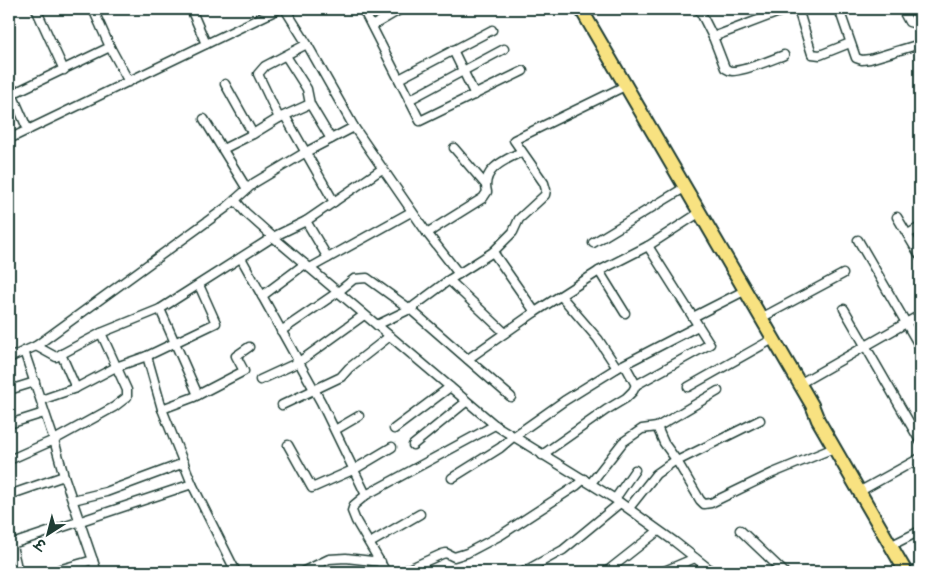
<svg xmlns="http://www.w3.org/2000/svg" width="929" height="581" font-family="'Patrick Hand','Playpen Sans Deva',sans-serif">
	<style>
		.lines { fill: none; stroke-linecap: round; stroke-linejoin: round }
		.street-casing { stroke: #1f3d34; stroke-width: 11 }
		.primary-casing { stroke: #1f3d34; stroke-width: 16 }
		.street { stroke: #fff; stroke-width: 8 }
		.primary { stroke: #f8e281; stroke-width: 12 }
	</style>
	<rect width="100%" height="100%" fill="#fff"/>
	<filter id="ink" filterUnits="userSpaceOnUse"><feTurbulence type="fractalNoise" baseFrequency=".02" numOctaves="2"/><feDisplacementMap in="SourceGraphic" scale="10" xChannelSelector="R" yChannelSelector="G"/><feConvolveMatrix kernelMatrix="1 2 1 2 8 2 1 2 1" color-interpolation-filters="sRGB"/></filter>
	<g filter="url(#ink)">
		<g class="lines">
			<defs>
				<g id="street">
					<path d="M36 9 64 70"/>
					<path d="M93 9 110 47 129 82"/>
					<path d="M191 9 206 44"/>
					<path d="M285 9 307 44 354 127 427 233"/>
					<path d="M363 9 420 121 523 71"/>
					<path d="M699 9 713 37 787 9"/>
					<path d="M798 9 812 54 820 55 850 43"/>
					<path d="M839 9 856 58 862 60 870 59 920 44"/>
					<path d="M902 9 909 22 913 23 920 21"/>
					<path d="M372 26 401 9"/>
					<path d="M713 37 725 68C728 70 729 71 732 71 745 71 771 60 784 55"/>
					<path d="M453 50 475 95"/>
					<path d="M286 56 307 89 310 104"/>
					<path d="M399 79 492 30"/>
					<path d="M225 84 253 134"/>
					<path d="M9 87 28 130"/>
					<path d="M12 94 110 47"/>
					<path d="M409 100 504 49"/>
					<path d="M285 116 334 202"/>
					<path d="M279 118 258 74 265 66 307 44"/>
					<path d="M204 119 247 189"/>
					<path d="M9 139 279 9"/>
					<path d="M454 148 485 184"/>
					<path d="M223 149 253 134 279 118 310 104 331 139"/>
					<path d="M235 200 245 212 273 237 495 425 615 499 675 542 713 572"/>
					<path d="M897 217 920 256"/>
					<path d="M306 221 328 258 411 212"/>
					<path d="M908 234 920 227"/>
					<path d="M858 240 920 347"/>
					<path d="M593 243 684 188"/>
					<path d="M493 252 535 312"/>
					<path d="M241 258 321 402 366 495"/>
					<path d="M310 268 328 258"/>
					<path d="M599 271 625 313"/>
					<path d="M459 274 427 233 483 198 487 192C481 169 505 160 521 152"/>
					<path d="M449 280 505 333"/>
					<path d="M262 296 305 264"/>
					<path d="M160 309 198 395"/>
					<path d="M844 309 920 441"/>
					<path d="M693 317 744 291"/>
					<path d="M761 318 843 274"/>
					<path d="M377 325 410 309 449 280 493 252 513 232 519 219 545 195 546 190 544 183 514 140 625 86"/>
					<path d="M281 331 338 292 354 279 367 278 410 309 511 397"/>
					<path d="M36 346 227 207 254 183 306 152 354 127"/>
					<path d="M61 354 76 388"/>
					<path d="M147 356 162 409 192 484 236 572"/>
					<path d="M9 358 36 346 56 357 101 333 160 309 273 237 306 221 382 169"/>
					<path d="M468 359 535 312 599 271 648 246 699 213"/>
					<path d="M625 365 636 385"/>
					<path d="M617 368 698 326"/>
					<path d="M260 380 299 362 364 315"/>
					<path d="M799 384 920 315"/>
					<path d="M688 387 773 339"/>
					<path d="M9 390 35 382"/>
					<path d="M41 400 76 388 116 367 147 356 216 323 199 285"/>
					<path d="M282 405 341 377 349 368 390 336"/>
					<path d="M162 409 194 397 244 371 236 356 249 347"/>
					<path d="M760 420 677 461 700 500 704 504 711 503 773 473 834 448"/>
					<path d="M9 424 44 413"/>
					<path d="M657 427 718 391"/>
					<path d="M394 429 450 387"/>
					<path d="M335 430 359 416"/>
					<path d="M288 445 312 488 355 469 392 447"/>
					<path d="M413 445 466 402"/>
					<path d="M542 455 606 410 626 398 633 391 636 385 710 344 648 246"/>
					<path d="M9 460 54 440 114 407 127 397V390L101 333"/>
					<path d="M64 476 97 572"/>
					<path d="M452 478 500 448 513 437 564 401 617 368 598 339 561 296"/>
					<path d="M591 483 623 442 642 429 657 427 664 443 677 461"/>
					<path d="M864 489 920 458"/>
					<path d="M9 495 64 476 54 440 24 351"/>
					<path d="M615 499 635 470"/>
					<path d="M73 500 106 492 184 463"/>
					<path d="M629 508 656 474 676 460"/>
					<path d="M740 530 784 572"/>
					<path d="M9 533 18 572"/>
					<path d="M370 543 420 514"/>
					<path d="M896 543 920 531"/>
					<path d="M9 545 192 484"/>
					<path d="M51 572 93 560"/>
					<path d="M302 572 329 559 346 558 381 562"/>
					<path d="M386 572 356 521 352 511 354 505 366 495 495 425"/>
					<path d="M402 572 442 554 446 553 454 557 467 553 501 535 576 486 584 479"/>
					<path d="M523 572 563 550 620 503"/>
					<path d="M606 572 658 531"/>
					<path d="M662 572 695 558"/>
				</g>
				<path id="primary" d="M581 9 812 405 818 420 906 572"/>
			</defs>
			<use href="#street" class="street-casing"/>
			<use href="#primary" class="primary-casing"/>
			<use href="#street" class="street"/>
			<use href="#primary" class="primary"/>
		</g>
	</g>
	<rect width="929" height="581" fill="none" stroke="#fff" stroke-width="30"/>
	<rect x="15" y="15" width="899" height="551" fill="none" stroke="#1f3d34" stroke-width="2" filter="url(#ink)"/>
	<g transform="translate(48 534) rotate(216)" stroke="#ffffff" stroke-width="4" paint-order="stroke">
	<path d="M0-4L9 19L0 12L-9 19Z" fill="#1f3d34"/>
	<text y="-8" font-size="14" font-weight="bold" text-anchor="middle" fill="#1f3d34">उ</text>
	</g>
</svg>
